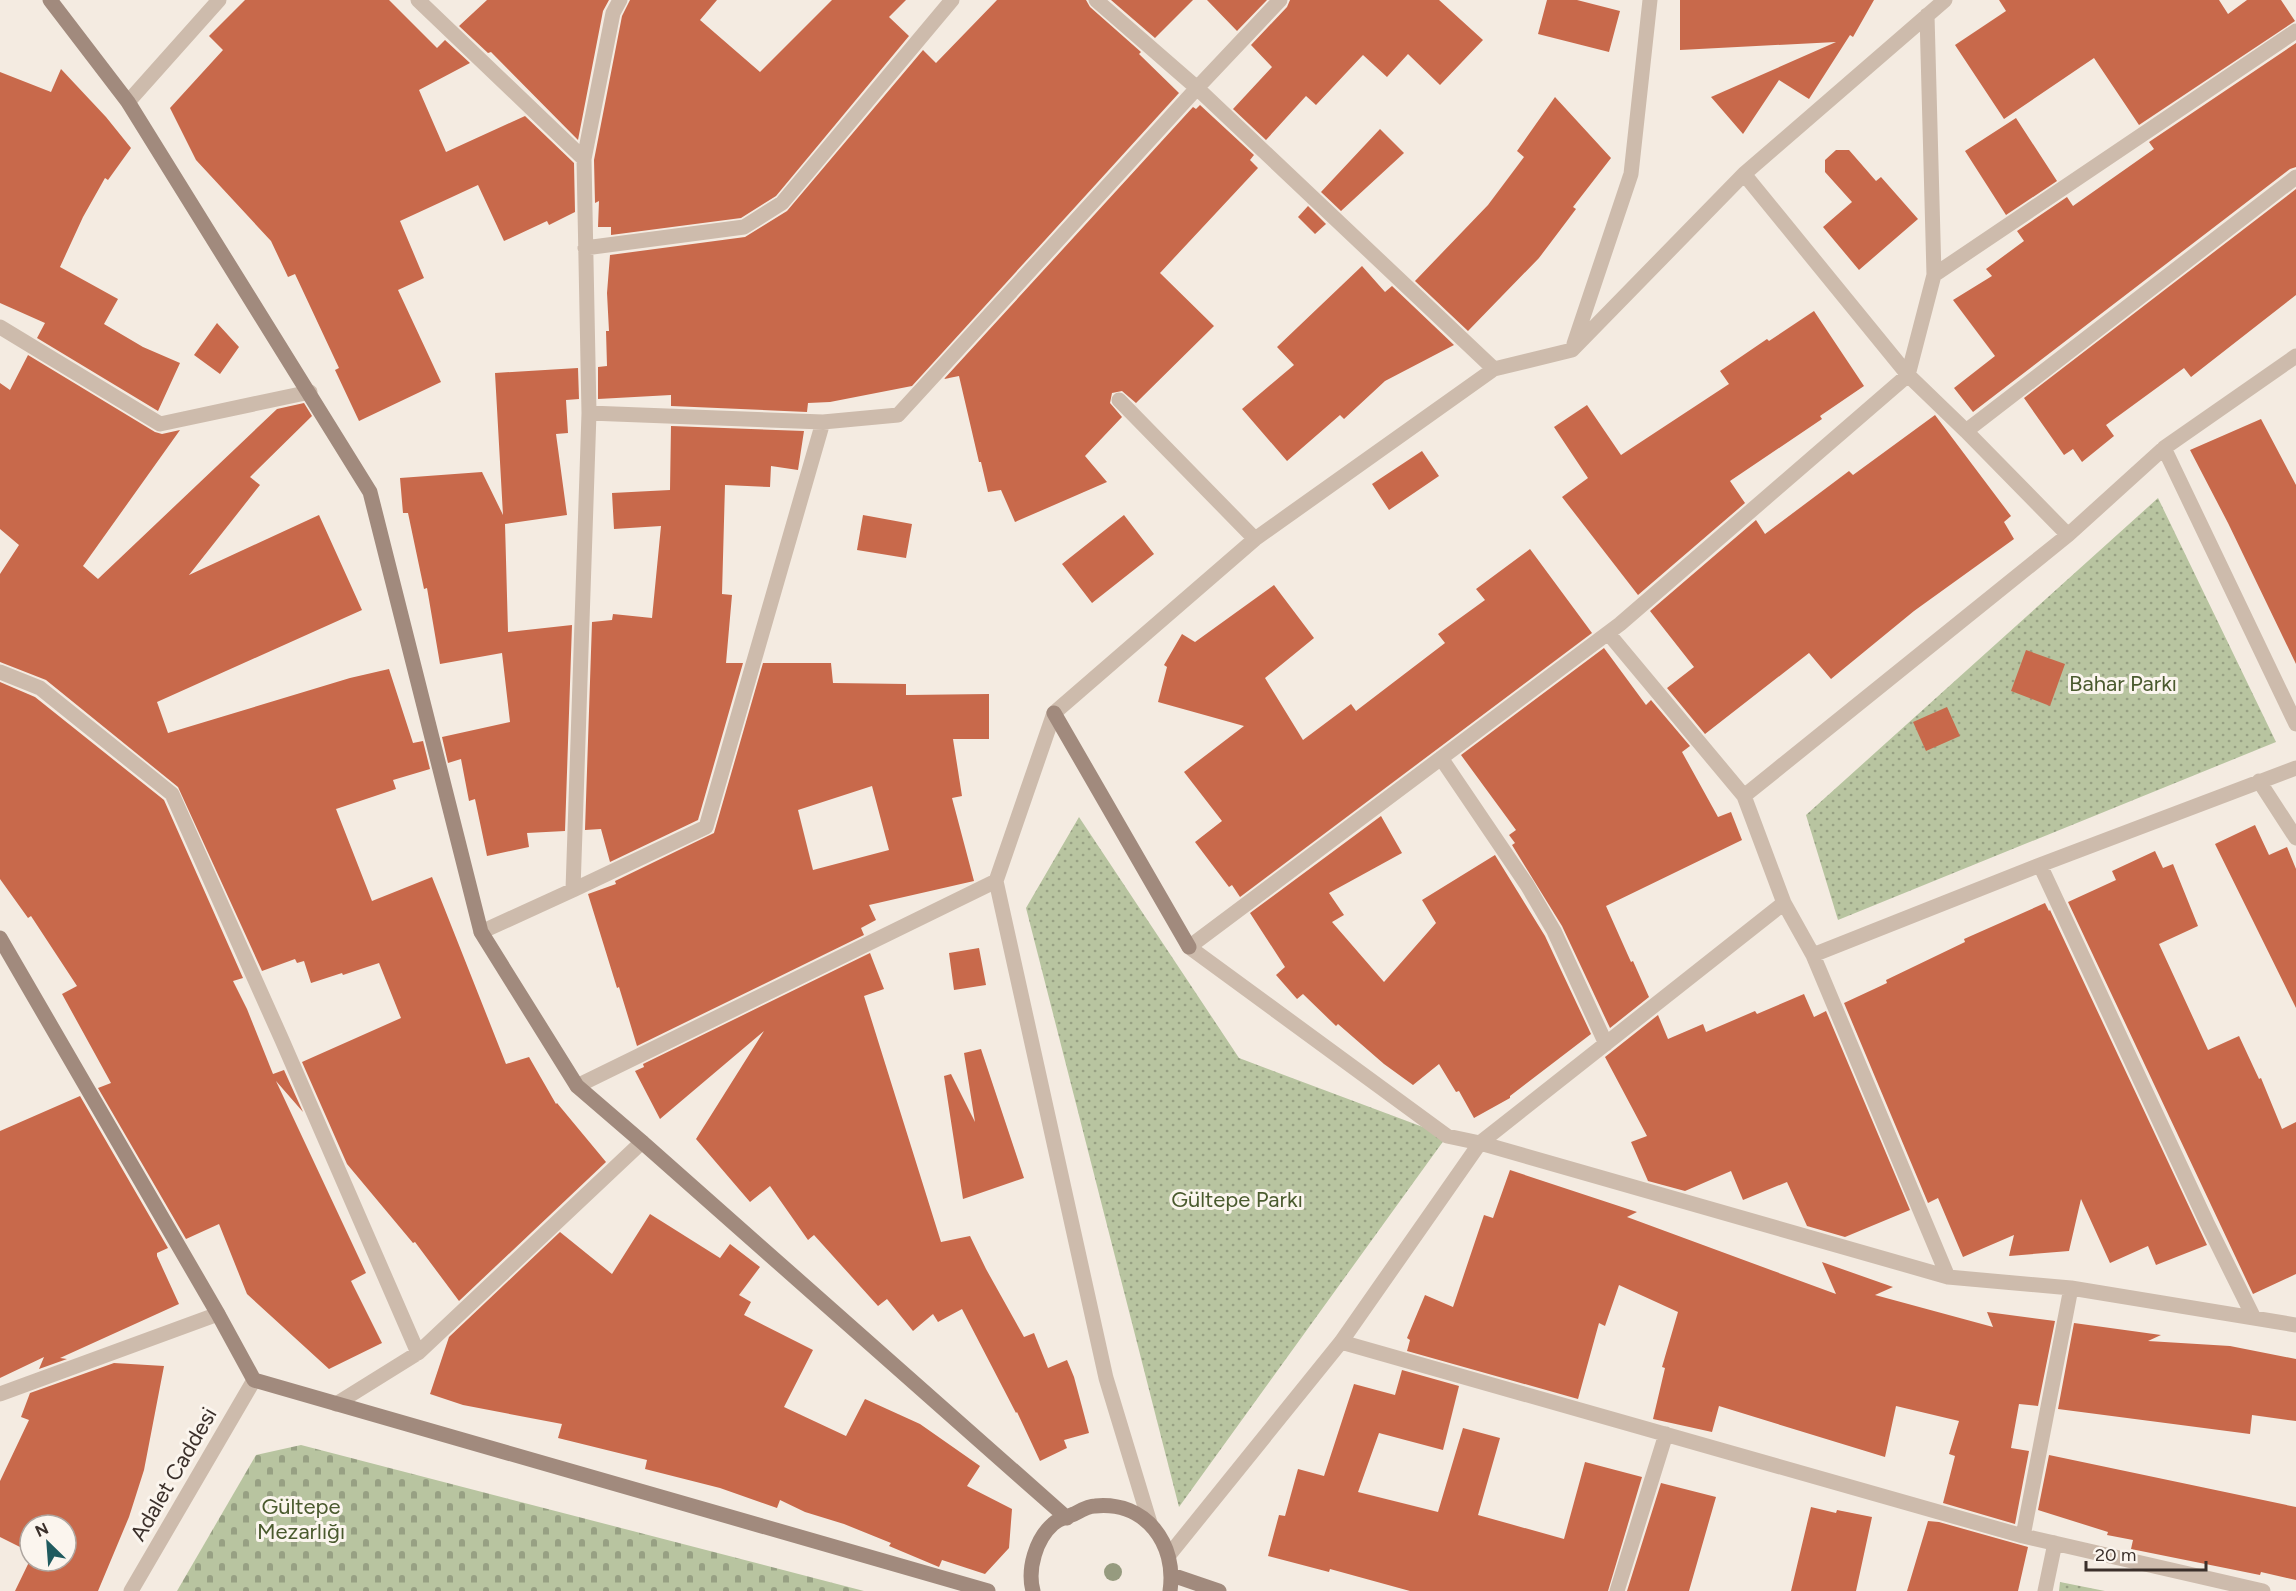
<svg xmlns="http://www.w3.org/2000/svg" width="2296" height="1591" font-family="Figtree,sans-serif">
<defs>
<pattern id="cemetery-stones" width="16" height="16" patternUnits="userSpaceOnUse" patternTransform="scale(1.5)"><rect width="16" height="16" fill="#b8c4a0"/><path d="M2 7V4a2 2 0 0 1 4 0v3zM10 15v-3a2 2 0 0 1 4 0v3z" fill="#97a083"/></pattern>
<pattern id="park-dots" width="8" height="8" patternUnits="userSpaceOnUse" patternTransform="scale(1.5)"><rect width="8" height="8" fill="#b8c4a0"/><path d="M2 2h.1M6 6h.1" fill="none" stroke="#97a083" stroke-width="1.8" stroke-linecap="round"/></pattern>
</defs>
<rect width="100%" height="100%" fill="#f4ebe1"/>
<!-- cemetery -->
<path fill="url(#cemetery-stones)" d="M 301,1445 L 864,1591 L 177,1591 L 256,1455 Z"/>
<!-- park -->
<path fill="url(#park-dots)" d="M 2158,498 L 2276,742 L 1838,920 L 1806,815 Z
M 1079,817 L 1239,1058 L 1447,1136 L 1179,1507 L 1026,908 Z
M 2060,1582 L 2105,1591 L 2059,1591 Z"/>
<!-- building -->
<path fill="#c8694b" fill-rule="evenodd" d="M 245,0 L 389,0 L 437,48 L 445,40 L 470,63 L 419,90 L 446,152 L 525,116 L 574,163 L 575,212 L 549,225 L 547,221 L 504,241 L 478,185 L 400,221 L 424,278 L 398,290 L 441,382 L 359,421 L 335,370 L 339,368 L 295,274 L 288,277 L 271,241 L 196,160 L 170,108 L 223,50 L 209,36 Z
M 487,0 L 609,0 L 603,11 L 578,140 L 491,52 L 488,53 L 459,26 Z
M 630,0 L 717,0 L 700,20 L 760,72 L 832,0 L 906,0 L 889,17 L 909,36 L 776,196 L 741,218 L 611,235 L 611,227 L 598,227 L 599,201 L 595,203 L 594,160 L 622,16 Z
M 997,0 L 1086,0 L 1090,7 L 1141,52 L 1139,54 L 1179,93 L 912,386 L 830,402 L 808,403 L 807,412 L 671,406 L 671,395 L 598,399 L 598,367 L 607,366 L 606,331 L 609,331 L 607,293 L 610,255 L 745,237 L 787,211 L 923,50 L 936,63 Z
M 1111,0 L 1193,0 L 1155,38 Z
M 1207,0 L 1267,0 L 1237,31 Z
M 1290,0 L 1439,0 L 1483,40 L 1440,85 L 1408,54 L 1387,77 L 1363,55 L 1316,105 L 1306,96 L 1266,140 L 1233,109 L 1272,67 L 1251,45 L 1287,7 Z
M 1547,0 L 1577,0 L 1620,11 L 1609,52 L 1538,34 Z
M 1680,0 L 1874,0 L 1853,37 L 1850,35 L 1809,99 L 1779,80 L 1743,134 L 1711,97 L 1836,42 L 1680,50 Z
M 1999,0 L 2219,0 L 2228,14 L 2247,0 L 2281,0 L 2295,21 L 2139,125 L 2094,58 L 2004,119 L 1955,45 L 2006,11 Z
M 2296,43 L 2296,167 L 2290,169 L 1973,412 L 1954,388 L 1995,356 L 1953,300 L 1992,276 L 1986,269 L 2024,241 L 2017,231 L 2067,197 L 2073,206 L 2154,149 L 2149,142 Z
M 61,69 L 106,117 L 131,148 L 108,180 L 105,178 L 83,217 L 60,267 L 118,299 L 104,324 L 143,347 L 180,363 L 158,411 L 37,338 L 45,323 L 0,303 L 0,72 L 51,92 Z
M 1555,97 L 1611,158 L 1573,207 L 1576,209 L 1539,258 L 1468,331 L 1415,281 L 1488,205 L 1524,157 L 1517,151 Z
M 1200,105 L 1254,155 L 1250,160 L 1258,168 L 1160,273 L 1214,326 L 1136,403 L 1122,391 L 1112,393 L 1110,403 L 1122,417 L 1085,456 L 1107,482 L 1015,522 L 1001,490 L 988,492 L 981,462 L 979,462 L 959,376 L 944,379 L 1193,107 L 1196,109 Z
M 2016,118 L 2057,181 L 2006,215 L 1965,151 Z
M 1380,129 L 1404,153 L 1341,211 L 1321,192 Z
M 1836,150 L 1849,150 L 1876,181 L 1881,177 L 1918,219 L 1859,270 L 1823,227 L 1852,202 L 1825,172 L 1825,160 Z
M 2296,189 L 2296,295 L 2191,377 L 2184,368 L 2106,425 L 2114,436 L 2082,462 L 2073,449 L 2064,455 L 2024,398 Z
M 1308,206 L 1326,224 L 1315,234 L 1298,217 Z
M 1362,266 L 1385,292 L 1392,286 L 1454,345 L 1385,381 L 1344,419 L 1340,415 L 1287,461 L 1242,409 L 1294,365 L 1277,347 Z
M 1814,311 L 1864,386 L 1820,416 L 1822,419 L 1730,481 L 1745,503 L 1638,595 L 1562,497 L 1588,478 L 1554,427 L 1587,405 L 1621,455 L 1729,384 L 1720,371 L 1767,339 L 1769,341 Z
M 217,323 L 239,347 L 220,374 L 194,355 Z
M 28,355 L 155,432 L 162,434 L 180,430 L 83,566 L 98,579 L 277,409 L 304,403 L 312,416 L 250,477 L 260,485 L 189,575 L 319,515 L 362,610 L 157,702 L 168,733 L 350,678 L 389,669 L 413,743 L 423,741 L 430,769 L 393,780 L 396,789 L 336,809 L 372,901 L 432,877 L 506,1064 L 529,1057 L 556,1104 L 557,1103 L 606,1162 L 459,1301 L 415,1242 L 413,1243 L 347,1164 L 302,1062 L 401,1018 L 379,963 L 343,975 L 342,973 L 311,983 L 304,961 L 297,963 L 295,959 L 262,971 L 178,787 L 46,680 L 0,662 L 0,574 L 19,545 L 0,529 L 0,383 L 10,390 Z
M 578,368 L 579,399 L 566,400 L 568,433 L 556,434 L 567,515 L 505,524 L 508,632 L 572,625 L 565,831 L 527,833 L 529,847 L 487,856 L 475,799 L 469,801 L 461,759 L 448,763 L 442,737 L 510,722 L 502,653 L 440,664 L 427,588 L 424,589 L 408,513 L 403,513 L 400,478 L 482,472 L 503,515 L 495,373 Z
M 1935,415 L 2011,516 L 2004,522 L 2014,539 L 1914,611 L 1831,679 L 1809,653 L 1705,734 L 1667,688 L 1694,667 L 1650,611 L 1756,520 L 1765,534 L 1849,471 L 1853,475 Z
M 2261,419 L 2296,485 L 2296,664 L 2228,523 L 2190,450 Z
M 671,426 L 804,431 L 798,470 L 771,466 L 770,487 L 725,485 L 722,594 L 732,595 L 726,663 L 743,663 L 698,820 L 610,862 L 601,829 L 585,830 L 592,622 L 612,620 L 613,614 L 652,618 L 661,526 L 614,529 L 612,493 L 670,490 Z
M 1422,451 L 1439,476 L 1389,510 L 1372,484 Z
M 863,515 L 912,524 L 906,558 L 857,550 Z
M 1124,515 L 1154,554 L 1092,603 L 1062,564 Z
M 1530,549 L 1592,633 L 1240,897 L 1232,885 L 1229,887 L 1195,842 L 1222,821 L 1184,772 L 1244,726 L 1158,702 L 1167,667 L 1164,665 L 1182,634 L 1195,642 L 1274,585 L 1314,638 L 1265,678 L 1303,740 L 1351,704 L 1356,711 L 1445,643 L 1438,634 L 1485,600 L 1476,589 Z
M 1604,648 L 1646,705 L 1651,700 L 1690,746 L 1682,752 L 1718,817 L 1731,812 L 1742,840 L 1606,906 L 1631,962 L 1633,961 L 1649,997 L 1610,1028 L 1562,926 L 1512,845 L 1515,843 L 1509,835 L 1516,830 L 1461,755 Z
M 2026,650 L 2065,664 L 2050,706 L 2011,691 Z
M 763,663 L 831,663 L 833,683 L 906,684 L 906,695 L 989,694 L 989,739 L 953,739 L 962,796 L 952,798 L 974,881 L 869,905 L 876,920 L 861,928 L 864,935 L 637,1046 L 619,987 L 617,988 L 588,894 L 616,884 L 615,881 L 714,833 ZM 872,786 L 889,850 L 813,870 L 798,810 Z
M 0,682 L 35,697 L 164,800 L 243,978 L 233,981 L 247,1009 L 273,1074 L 284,1070 L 303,1112 L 276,1081 L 366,1273 L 351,1281 L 382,1343 L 329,1369 L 247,1294 L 219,1224 L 186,1239 L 98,1088 L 111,1083 L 62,994 L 77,986 L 31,916 L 28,918 L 0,879 Z
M 1947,707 L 1960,736 L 1926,751 L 1913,722 Z
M 1381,816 L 1402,853 L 1329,893 L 1344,915 L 1332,922 L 1384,982 L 1436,923 L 1422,900 L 1495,855 L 1545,936 L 1591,1034 L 1510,1096 L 1510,1098 L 1474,1118 L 1459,1091 L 1456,1092 L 1439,1064 L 1413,1085 L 1384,1064 L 1338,1024 L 1336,1026 L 1303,994 L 1297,999 L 1276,975 L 1285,967 L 1250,913 Z
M 2255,825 L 2269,855 L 2287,847 L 2296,869 L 2296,1008 L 2215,844 Z
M 2155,851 L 2163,868 L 2173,864 L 2198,926 L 2159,944 L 2208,1050 L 2239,1036 L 2259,1079 L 2261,1078 L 2282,1129 L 2296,1122 L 2296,1274 L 2253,1294 L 2068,902 L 2116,880 L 2112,871 Z
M 2045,903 L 2049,911 L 2050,910 L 2207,1245 L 2156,1265 L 2148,1246 L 2110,1263 L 2081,1199 L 2069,1251 L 2009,1256 L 2014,1235 L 1963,1257 L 1938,1198 L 1928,1203 L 1844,1003 L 1887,983 L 1886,980 L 1965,942 L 1964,939 Z
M 979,948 L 986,985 L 954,990 L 949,953 Z
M 870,953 L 884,989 L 864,996 L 941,1242 L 970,1236 L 986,1269 L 1024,1337 L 1034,1333 L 1048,1368 L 1067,1360 L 1074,1377 L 1089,1433 L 1064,1440 L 1067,1448 L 1040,1461 L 1017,1412 L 1016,1413 L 962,1309 L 938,1322 L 933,1314 L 913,1331 L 887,1299 L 878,1306 L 814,1235 L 808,1240 L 770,1186 L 750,1202 L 696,1139 L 764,1031 L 660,1119 L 635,1071 L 644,1067 L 643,1064 Z
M 1804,994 L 1814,1017 L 1826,1011 L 1910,1210 L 1845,1237 L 1807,1226 L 1787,1182 L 1743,1200 L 1731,1171 L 1685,1191 L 1648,1181 L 1631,1142 L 1647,1136 L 1605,1057 L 1658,1015 L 1668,1039 L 1703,1024 L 1706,1032 L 1755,1011 L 1757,1014 Z
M 981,1049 L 1024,1178 L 963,1199 L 944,1076 L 951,1074 L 975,1122 L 964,1053 Z
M 80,1096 L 168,1248 L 157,1253 L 157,1256 L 179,1304 L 60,1358 L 67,1359 L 39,1369 L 44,1357 L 0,1378 L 0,1131 Z
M 1510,1170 L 1637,1212 L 1627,1217 L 1836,1294 L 1822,1262 L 1893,1287 L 1875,1295 L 1993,1327 L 1987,1312 L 2055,1321 L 2038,1406 L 2019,1404 L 2011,1448 L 2029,1451 L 2015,1524 L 1943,1503 L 1955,1456 L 1949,1454 L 1959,1421 L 1896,1406 L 1885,1457 L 1719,1406 L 1712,1432 L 1653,1419 L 1665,1368 L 1662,1367 L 1678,1312 L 1619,1285 L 1605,1326 L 1599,1323 L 1578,1399 L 1407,1351 L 1410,1340 L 1407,1338 L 1425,1295 L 1453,1307 L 1484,1215 L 1493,1218 Z
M 650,1214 L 720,1258 L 730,1244 L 760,1267 L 739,1295 L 751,1302 L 744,1315 L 813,1350 L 784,1407 L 846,1436 L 865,1399 L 920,1424 L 980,1466 L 967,1486 L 1012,1509 L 1009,1548 L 985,1574 L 942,1560 L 939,1567 L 889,1546 L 891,1543 L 844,1524 L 805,1512 L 780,1500 L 777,1508 L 720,1488 L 645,1469 L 647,1460 L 558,1438 L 562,1424 L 463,1405 L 430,1394 L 449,1337 L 560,1232 L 612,1274 Z
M 2074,1323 L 2161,1335 L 2148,1341 L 2230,1346 L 2296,1359 L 2296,1421 L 2252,1415 L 2250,1434 L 2058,1409 Z
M 114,1363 L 164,1366 L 144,1470 L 129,1517 L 98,1591 L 15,1591 L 30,1560 L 66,1561 L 66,1525 L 30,1525 L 30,1552 L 0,1537 L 0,1481 L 29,1420 L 21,1417 L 30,1393 Z
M 1402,1370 L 1459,1386 L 1443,1450 L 1379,1433 L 1358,1492 L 1438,1512 L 1463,1428 L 1500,1438 L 1478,1515 L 1564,1539 L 1585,1462 L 1642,1477 L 1608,1591 L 1410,1591 L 1330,1569 L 1329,1572 L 1268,1556 L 1279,1515 L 1285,1516 L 1298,1469 L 1324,1476 L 1354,1384 L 1395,1395 Z
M 2049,1455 L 2296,1507 L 2296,1580 L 2261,1572 L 2260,1575 L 2131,1549 L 2133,1540 L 2107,1535 L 2108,1532 L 2038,1510 Z
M 1661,1483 L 1716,1497 L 1689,1591 L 1627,1591 Z
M 1811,1507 L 1836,1513 L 1837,1510 L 1872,1517 L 1856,1591 L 1791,1591 Z
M 1928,1521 L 1939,1522 L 2028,1547 L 2018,1591 L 1907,1591 Z"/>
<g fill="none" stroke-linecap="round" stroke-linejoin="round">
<!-- street -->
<path stroke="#cdbbac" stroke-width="15" d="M 418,0 L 584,159
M 1096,0 L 1197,88 L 1494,369
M 1927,15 L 1934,275 L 1908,375 L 1620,624 L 1189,947 L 1447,1136 L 1480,1143 L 1948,1277 L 2071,1288 L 2296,1325
M 128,102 L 219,0
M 1744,174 L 1908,375 L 1966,431 L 2068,535
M 585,248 L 744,227 L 782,203 L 952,0
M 1934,275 L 2296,31
M 0,327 L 160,424 L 310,392
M 1574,344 L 1631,174 L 1650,0
M 1119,400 L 1255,539
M 589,413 L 823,422 L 898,415 L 1197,88 L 1280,0
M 1966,431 L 2296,177
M 2164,448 L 2296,724
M 0,672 L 40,688 L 172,794 L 282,1040 L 418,1353 L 336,1404
M 1441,758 L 1527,885 L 1554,931 L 1606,1044
M 2259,781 L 2296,838
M 1744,796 L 2068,535 L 2164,448 L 2296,356
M 2040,865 L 2207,1223 L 2254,1318
M 573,890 L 706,827 L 823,422
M 1784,903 L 1813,955 L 2040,865 L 2296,768
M 481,932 L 573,890 L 589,413 L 584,159 L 613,13 L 620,0
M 1813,955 L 1948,1277
M 577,1086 L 996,881
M 1341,1342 L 2023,1536 L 2263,1591
M 418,1353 L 642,1142
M 0,1394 L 218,1314
M 1150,1523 L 1106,1378 L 996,881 L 1054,713 L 1255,539 L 1494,369 L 1572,350 L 1744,174 L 1945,0
M 2023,1536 L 2071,1288
M 1169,1555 L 1341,1342 L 1480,1143 L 1784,903 L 1744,796 L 1608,633
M 131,1591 L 254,1380
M 1617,1591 L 1666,1434
M 2045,1591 L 2055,1543"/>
<!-- secondary -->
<path stroke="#a18a7d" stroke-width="15" d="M 50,0 L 128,102 L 370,492 L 481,932 L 577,1086 L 642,1142 L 1067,1518
M 1054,713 L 1189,947
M 0,938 L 218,1314 L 254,1380 L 988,1591
M 1172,1575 L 1219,1591
M 1033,1591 C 1027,1569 1036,1539 1053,1524 C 1058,1519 1067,1517 1074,1514 C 1080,1511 1088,1506 1095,1506 C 1146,1501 1177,1544 1170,1591"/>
</g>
<!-- trees -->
<circle fill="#969b7f" cx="1113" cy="1572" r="9"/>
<g text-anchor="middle" stroke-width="6" stroke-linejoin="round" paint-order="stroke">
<!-- park labels -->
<g font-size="22" fill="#4a5a2e" stroke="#fbf5ee">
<text x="2123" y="691">Bahar Parkı</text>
<text x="1237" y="1207">Gültepe Parkı</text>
<text x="301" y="1514">Gültepe<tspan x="301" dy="25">Mezarlığı</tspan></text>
</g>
<!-- street labels -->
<g font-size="22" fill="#3b302b" stroke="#fbf5ee">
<text transform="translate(173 1474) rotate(-60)" y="8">Adalet Caddesi</text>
</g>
</g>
<!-- north arrow -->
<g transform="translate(48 1543) rotate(335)"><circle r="28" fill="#fbf5ee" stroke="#aea6a0" stroke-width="1.5"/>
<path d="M0-4.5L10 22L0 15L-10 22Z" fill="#1f5a5e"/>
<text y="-9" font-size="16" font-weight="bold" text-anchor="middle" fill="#3b302b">N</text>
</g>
<!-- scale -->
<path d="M2086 1561v9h120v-9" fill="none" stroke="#3b302b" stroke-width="3"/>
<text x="2095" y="1561" font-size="18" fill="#3b302b" stroke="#fbf5ee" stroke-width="4.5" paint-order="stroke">20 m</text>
</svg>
